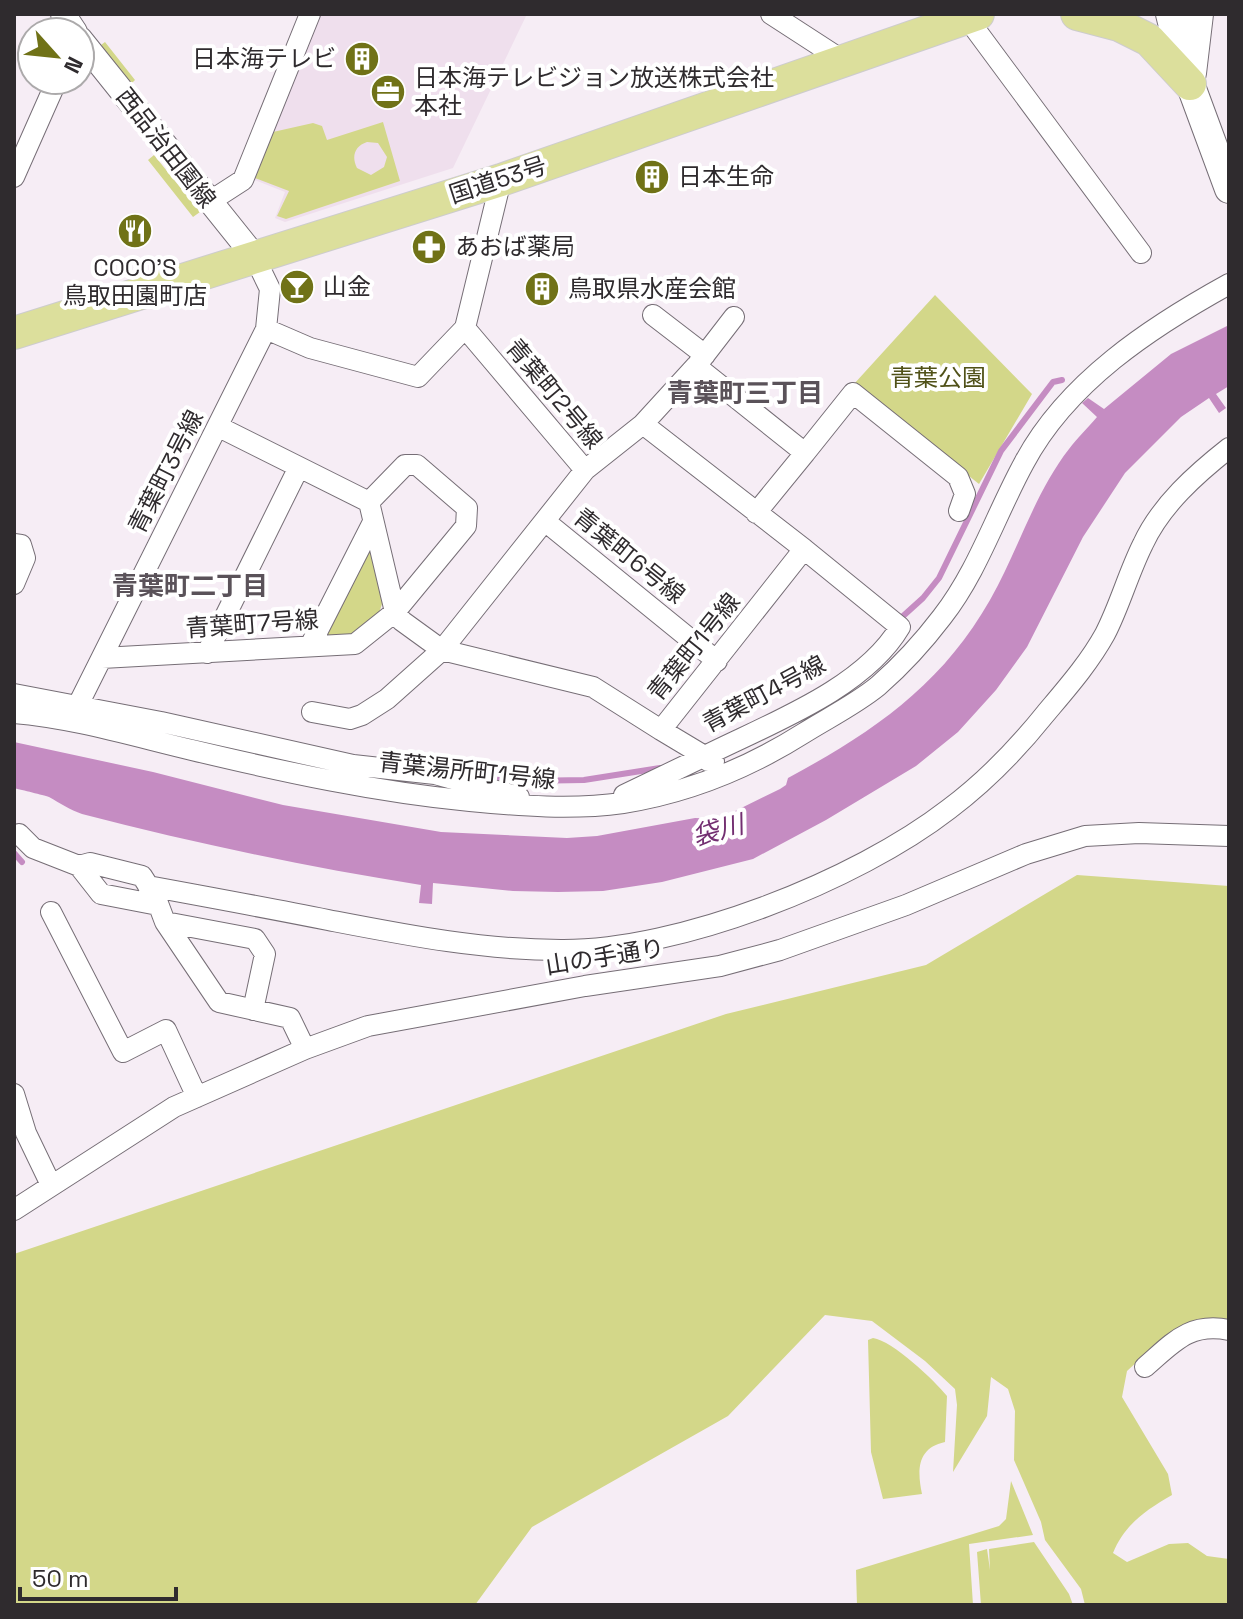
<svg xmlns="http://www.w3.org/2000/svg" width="1243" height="1619" font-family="'Space Grotesk','Noto Sans JP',sans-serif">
<rect width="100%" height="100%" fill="#f6edf5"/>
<!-- built -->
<path fill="#efdfed" d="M 318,14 L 527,14 L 453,168 L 285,222 L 275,218 L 285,192 L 252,179 Z"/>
<!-- green -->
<path fill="#d3d789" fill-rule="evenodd" d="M 105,42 L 135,80 L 131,84 L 101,45 Z
M 383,122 L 400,181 L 286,219 L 277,216 L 289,191 L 255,178 L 273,132 L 313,123 L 322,126 L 327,140 ZM 367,142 L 378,143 L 387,157 L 384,167 L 371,175 L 357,168 C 351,156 355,146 367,142 Z
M 154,155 L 200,212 L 193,217 L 148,160 Z
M 935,295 L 1032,394 L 979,484 L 854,384 Z
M 370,547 L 383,601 L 379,613 L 351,636 L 326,637 L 323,632 Z
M 1077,875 L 1229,886 L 1229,1321 L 1153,1347 L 1127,1371 L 1122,1397 L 1168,1474 L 1172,1495 C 1146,1510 1125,1524 1113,1553 L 1127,1562 L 1169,1544 L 1188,1543 L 1207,1556 L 1229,1559 L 1229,1605 L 1085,1605 L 1081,1589 L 1045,1540 L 1041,1522 L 1014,1460 L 1015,1411 L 1008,1389 L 991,1377 L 987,1416 L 953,1472 L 957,1405 L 955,1389 L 925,1361 L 872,1321 L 825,1315 L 728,1416 L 532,1527 L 475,1605 L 14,1605 L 14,1254 L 726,1014 L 926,965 Z
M 873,1338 C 893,1341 934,1380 947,1396 L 945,1442 C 917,1448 917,1470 922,1494 L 883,1499 L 871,1452 L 868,1340 Z
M 1011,1481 L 1033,1535 L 969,1544 L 973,1605 L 857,1605 L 856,1570 L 999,1526 L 1006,1519 Z
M 1034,1542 L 1069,1594 L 1073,1605 L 981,1605 L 977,1552 L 987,1549 L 990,1570 L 989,1549 Z"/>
<!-- water -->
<path fill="#c58cc2" d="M 1229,325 L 1229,386 L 1216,394 L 1226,408 L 1219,413 L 1209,398 L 1181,417 L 1125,473 L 1083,537 L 1027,647 L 996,690 L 958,732 L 916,766 L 826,820 L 753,859 L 662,882 L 603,891 L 558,892 L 513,891 L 433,883 L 432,904 L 419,903 L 421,885 C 307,867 194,843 82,814 C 70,810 60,803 49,797 C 43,795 22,790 14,788 L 14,742 L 153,772 L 283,805 L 441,832 L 567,838 L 597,836 L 695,818 L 719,819 L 780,789 L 786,785 L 788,778 C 873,732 941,686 990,600 C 1018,551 1034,494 1069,449 C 1077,438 1088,428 1097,417 L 1082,403 L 1088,398 L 1104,409 L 1171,354 Z"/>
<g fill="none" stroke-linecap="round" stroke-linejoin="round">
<!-- stream -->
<path stroke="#c58cc2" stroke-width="6" d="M 902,617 L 923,598 L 939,578 L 1001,451 L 1053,382 L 1062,380
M 449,769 L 524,781 L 584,780 L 660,768
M 14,853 L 22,862"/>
<!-- minor casing -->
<g stroke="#766e76" stroke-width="22">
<path id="minor" d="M 771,14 L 845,62
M 967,18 L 1141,253
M 14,177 L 57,80
M 209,202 L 243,180 L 310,14
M 653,315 L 705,355
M 266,329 L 310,348 L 418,377 L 465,328
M 697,365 L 734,317
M 643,424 L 696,366 L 805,453 L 756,513
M 219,427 L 369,502 L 395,612 L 402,621 L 442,650 L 593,687 L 661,730 L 804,549 L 643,424 L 585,470
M 805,453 L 853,393 L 958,477 L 965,494 L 959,511
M 546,522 L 717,661
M 14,544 L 21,545 L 25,558 L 14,584
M 310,646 L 373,522
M 207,653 L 299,467
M 102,658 L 355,644 L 395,612 L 466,526 L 467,508 L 417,465 L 405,465 L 369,502
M 14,694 L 161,722 L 353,765 L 435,774 L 519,797
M 77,707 L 266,329 L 270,289 L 254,256
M 312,712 L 350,719 L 362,715 L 387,699 L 442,650 L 585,470 L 465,328 L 501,180
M 14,713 C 74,718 133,736 192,750 C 284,772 376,792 470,801 C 521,806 572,810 623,803 C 687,793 750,767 804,733 C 828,718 856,704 878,686 C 902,665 923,642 942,617 C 978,571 996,514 1024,463 C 1067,382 1151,327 1229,284
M 661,730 L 701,754 L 703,757 C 766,725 863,690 900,627 L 804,549
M 624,795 L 703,757 L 708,761 L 714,761
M 19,834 L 33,848 L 79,866 L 90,863 L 142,876 L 156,898 L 165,922
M 79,866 L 101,894 L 158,905
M 148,886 C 208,897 268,908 328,920 C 406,935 481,950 561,950 C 679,951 856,881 949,809 C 985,782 1018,748 1046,713 C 1067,688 1089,663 1105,634 C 1120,605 1128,574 1143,544 C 1161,505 1196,474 1229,448
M 51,912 L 123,1052 L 166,1030 L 197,1097
M 253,1010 L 265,954 L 255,939 L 165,922 L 219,1002 L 290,1018 L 305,1049
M 14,1094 L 26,1133 L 51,1185
M 14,1210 L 174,1107 L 305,1049 L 368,1026 L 585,986 L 720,966 L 780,950 L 906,905 L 1026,854 L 1085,836 L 1139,833 L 1229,836
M 1145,1367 C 1173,1343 1189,1322 1229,1330"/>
</g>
<!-- tertiary casing -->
<g stroke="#766e76" stroke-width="26">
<path id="tertiary" d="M 63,14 L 75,32
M 80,39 L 254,256"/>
</g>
<!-- secondary casing -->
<g stroke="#766e76" stroke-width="30">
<path id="secondary" d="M 1170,14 L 1181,59 L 1229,189
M 1192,73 L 1199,14"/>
</g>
<!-- trunk casing -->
<g stroke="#cdcccd" stroke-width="34">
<path id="trunk" d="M 1077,14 L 1119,25 L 1149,40 L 1190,84
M 14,333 L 501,180 L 978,14"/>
</g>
<!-- minor -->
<use href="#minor" stroke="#fff" stroke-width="20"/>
<!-- tertiary -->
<use href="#tertiary" stroke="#fff" stroke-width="24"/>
<!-- secondary -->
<use href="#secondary" stroke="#fff" stroke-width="28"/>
<!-- trunk -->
<use href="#trunk" stroke="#dcdf9c" stroke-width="32"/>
</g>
<!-- icons -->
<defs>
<g id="building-disc" transform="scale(1.8)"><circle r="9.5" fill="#707217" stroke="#fff"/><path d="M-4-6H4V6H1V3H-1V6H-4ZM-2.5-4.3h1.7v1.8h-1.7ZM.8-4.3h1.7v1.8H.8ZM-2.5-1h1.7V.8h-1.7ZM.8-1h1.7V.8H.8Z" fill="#fff"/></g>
<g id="office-disc" transform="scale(1.8)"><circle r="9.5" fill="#707217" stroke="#fff"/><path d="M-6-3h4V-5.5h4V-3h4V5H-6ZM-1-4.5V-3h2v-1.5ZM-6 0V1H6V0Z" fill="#fff"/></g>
<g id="restaurant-disc" transform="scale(1.8)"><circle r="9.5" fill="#707217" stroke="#fff"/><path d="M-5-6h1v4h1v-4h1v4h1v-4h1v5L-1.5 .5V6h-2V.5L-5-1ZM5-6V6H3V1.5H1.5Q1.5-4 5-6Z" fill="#fff"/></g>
<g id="pharmacy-disc" transform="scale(1.8)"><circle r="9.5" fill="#707217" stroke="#fff"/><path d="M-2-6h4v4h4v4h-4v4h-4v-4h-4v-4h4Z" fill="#fff"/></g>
<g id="bar-disc" transform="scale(1.8)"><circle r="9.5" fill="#707217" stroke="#fff"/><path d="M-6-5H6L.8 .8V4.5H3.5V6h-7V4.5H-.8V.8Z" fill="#fff"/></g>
</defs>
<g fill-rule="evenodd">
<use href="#building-disc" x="362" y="59"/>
<use href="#office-disc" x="388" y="92"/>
<use href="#building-disc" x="652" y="177"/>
<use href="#restaurant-disc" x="135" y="231"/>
<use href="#pharmacy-disc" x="429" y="247"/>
<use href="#bar-disc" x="297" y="287"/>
<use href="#building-disc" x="542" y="289"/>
</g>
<g text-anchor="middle" stroke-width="8" stroke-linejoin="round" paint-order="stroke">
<!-- poi labels -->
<g font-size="24" fill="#2f2b2e" stroke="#fff" text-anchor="start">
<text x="336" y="67" text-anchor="end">日本海テレビ</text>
<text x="414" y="86">日本海テレビジョン放送株式会社<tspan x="414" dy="28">本社</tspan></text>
<text x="678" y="185">日本生命</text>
<text x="455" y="255">あおば薬局</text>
<text x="135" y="276" text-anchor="middle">COCO'S<tspan x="135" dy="28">鳥取田園町店</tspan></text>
<text x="323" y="295">山金</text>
<text x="568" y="297">鳥取県水産会館</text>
</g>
<!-- street labels -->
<g font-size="24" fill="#2f2b2e" stroke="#fff">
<text transform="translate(166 148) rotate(52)" y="8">西品治田園線</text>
<text transform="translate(498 180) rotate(-18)" y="8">国道53号</text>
<text transform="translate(554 394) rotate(50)" y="8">青葉町2号線</text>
<text transform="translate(166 472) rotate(-63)" y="8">青葉町3号線</text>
<text transform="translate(629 556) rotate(39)" y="8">青葉町6号線</text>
<text transform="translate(252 624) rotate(-4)" y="8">青葉町7号線</text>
<text transform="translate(694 647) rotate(-51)" y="8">青葉町1号線</text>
<text transform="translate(764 694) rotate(-28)" y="8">青葉町4号線</text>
<text transform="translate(467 771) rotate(6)" y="8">青葉湯所町1号線</text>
<text transform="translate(605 957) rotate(-9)" y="8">山の手通り</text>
</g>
<!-- park labels -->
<g font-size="24" fill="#505118" stroke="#fff">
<text x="938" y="386">青葉公園</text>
</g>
<!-- neighbourhood labels -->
<g font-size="26" font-weight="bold" fill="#5a5259" stroke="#fff">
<text x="745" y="402">青葉町三丁目</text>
<text x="190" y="595">青葉町二丁目</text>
</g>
<!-- water labels -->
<g font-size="26" font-style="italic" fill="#732f71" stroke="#fff">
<text transform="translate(718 830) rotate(-15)" y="9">袋川</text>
</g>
</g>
<!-- border -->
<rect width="1243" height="1619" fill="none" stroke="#2f2b2e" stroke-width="32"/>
<!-- north arrow -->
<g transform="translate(56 56) rotate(117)"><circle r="38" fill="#ffffff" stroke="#acaaab" stroke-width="2"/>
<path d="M0-6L14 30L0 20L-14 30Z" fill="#707217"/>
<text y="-12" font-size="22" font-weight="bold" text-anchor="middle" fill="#2f2b2e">N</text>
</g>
<!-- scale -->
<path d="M20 1587v12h156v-12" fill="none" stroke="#2f2b2e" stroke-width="4"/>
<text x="32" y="1587" font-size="24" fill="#2f2b2e" stroke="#ffffff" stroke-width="6" paint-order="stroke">50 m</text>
</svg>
